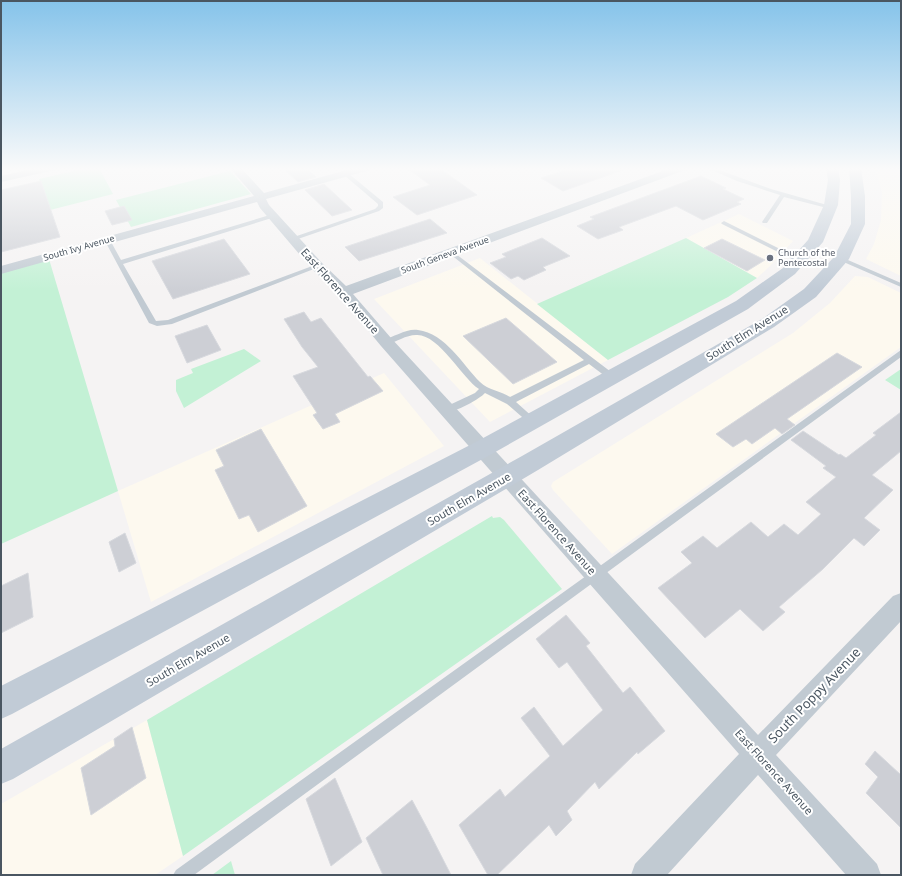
<svg xmlns="http://www.w3.org/2000/svg" width="902" height="876" font-family="'Noto Sans',sans-serif">
<rect width="100%" height="100%" fill="#f5f3f3"/>
<!-- commercial -->
<path fill="#fdf9ef" d="M 876,168 L 901,168 L 901,276 L 866,259 L 874,244 L 881,220 L 882,193 Z
M 739,214 L 793,241 L 770,266 L 757,278 L 686,238 Z
M 480,258 L 608,360 L 490,422 L 374,299 Z
M 855,276 L 868,277 L 901,293 L 901,347 L 612,554 L 553,490 L 551,486 L 553,482 L 793,333 L 830,303 Z
M 384,373 L 444,446 L 151,602 L 118,491 Z
M 147,720 L 183,856 L 155,875 L 1,875 L 1,804 Z"/>
<!-- green -->
<path fill="#c3f1d5" d="M 87,168 L 99,168 L 113,194 L 50,210 L 39,179 Z
M 230,171 L 251,194 L 131,227 L 116,200 Z
M 686,238 L 757,278 L 728,297 L 608,360 L 537,304 Z
M 49,259 L 118,491 L 1,544 L 1,273 Z
M 244,349 L 261,361 L 184,408 L 176,391 L 176,380 L 193,373 L 191,369 Z
M 901,369 L 901,390 L 885,380 Z
M 492,516 L 493,518 L 500,517 L 504,520 L 562,589 L 183,856 L 147,720 Z
M 231,861 L 235,875 L 212,875 Z"/>
<!-- building -->
<path fill="#cdcfd5" stroke="#d7d9de" d="M 283,168 L 306,168 L 316,177 L 298,182 Z
M 407,168 L 439,168 L 477,195 L 417,215 L 393,197 L 430,185 Z
M 572,168 L 620,168 L 620,171 L 563,191 L 541,178 Z
M 701,176 L 726,188 L 723,189 L 744,199 L 737,202 L 741,204 L 703,220 L 676,206 L 619,227 L 623,230 L 598,239 L 577,226 L 594,219 L 590,217 Z
M 41,181 L 60,237 L 1,252 L 1,190 Z
M 324,184 L 352,210 L 332,216 L 305,190 Z
M 124,206 L 132,220 L 112,225 L 105,211 Z
M 430,219 L 447,233 L 359,261 L 345,247 Z
M 542,238 L 570,256 L 543,267 L 546,270 L 524,280 L 518,276 L 511,279 L 490,263 L 506,257 L 502,254 Z
M 224,239 L 250,274 L 173,299 L 152,261 Z
M 722,239 L 765,260 L 747,271 L 704,248 Z
M 304,312 L 311,322 L 321,318 L 368,377 L 370,376 L 383,391 L 335,414 L 340,422 L 323,429 L 313,415 L 317,413 L 293,376 L 318,367 L 302,347 L 284,319 Z
M 506,318 L 557,362 L 513,384 L 463,336 Z
M 207,325 L 221,350 L 187,363 L 175,336 Z
M 837,353 L 862,367 L 787,419 L 795,425 L 782,434 L 775,428 L 752,444 L 746,439 L 733,447 L 716,434 Z
M 901,412 L 901,451 L 872,475 L 893,490 L 864,518 L 880,530 L 864,546 L 854,538 L 823,569 L 779,607 L 785,612 L 763,631 L 740,609 L 705,638 L 658,588 L 692,563 L 681,552 L 703,536 L 717,548 L 751,522 L 768,537 L 784,524 L 798,535 L 821,514 L 806,502 L 836,477 L 823,468 L 826,466 L 791,440 L 803,431 L 839,455 L 840,454 L 846,458 L 876,435 L 873,433 Z
M 261,429 L 307,506 L 258,532 L 249,515 L 239,519 L 215,470 L 224,466 L 216,450 Z
M 125,533 L 136,563 L 119,572 L 109,542 Z
M 28,573 L 33,617 L 1,633 L 1,586 Z
M 566,615 L 590,643 L 586,646 L 623,693 L 630,687 L 665,731 L 638,754 L 637,752 L 599,789 L 595,782 L 567,811 L 572,820 L 556,836 L 549,825 L 497,875 L 488,875 L 459,825 L 500,789 L 505,797 L 550,756 L 521,718 L 534,707 L 563,746 L 603,710 L 567,662 L 559,668 L 536,639 Z
M 132,727 L 146,778 L 91,815 L 81,768 L 115,746 L 114,739 Z
M 875,751 L 901,775 L 901,828 L 866,793 L 878,777 L 865,764 Z
M 335,778 L 362,842 L 331,866 L 306,799 Z
M 412,800 L 427,828 L 451,875 L 383,875 L 366,838 Z"/>
<g fill="none" stroke-linecap="round" stroke-linejoin="round">
<!-- lane -->
<path fill="#c1cad2" fill-rule="evenodd" d="M 707,168 L 714,168 L 771,189 L 834,207 L 831,209 L 784,197 L 767,223 L 763,223 L 762,222 L 780,195 L 737,181 Z
M 344,173 L 348,173 L 383,202 L 383,208 L 379,211 L 295,240 L 291,240 L 291,238 L 375,209 L 378,206 L 378,204 L 344,175 Z
M 273,214 L 276,216 L 275,217 L 123,264 L 156,321 L 168,320 L 315,265 L 319,265 L 319,267 L 172,324 L 157,326 L 149,323 L 105,241 L 110,240 L 121,260 Z
M 724,221 L 800,259 L 801,260 L 796,261 L 722,224 L 721,223 Z
M 452,251 L 615,375 L 616,377 L 615,379 L 609,379 L 589,364 L 516,402 L 535,419 L 536,421 L 535,423 L 529,423 L 507,404 L 485,393 C 480,399 451,415 443,412 L 442,410 L 443,408 L 475,393 L 479,389 C 462,378 438,333 416,335 C 406,335 396,342 386,345 L 383,344 L 383,340 C 394,337 407,328 418,330 C 445,333 463,365 480,382 C 488,390 501,391 510,397 L 584,360 L 450,254 L 449,253 Z
M 841,257 L 901,283 L 901,287 L 839,260 L 839,258 Z
M 901,350 L 901,357 L 194,875 L 173,875 L 176,870 Z"/>
<!-- street -->
<path fill="#c1cad2" fill-rule="evenodd" d="M 36,168 L 56,168 L 55,170 L 1,182 L 1,176 Z
M 230,168 L 241,168 L 264,193 L 354,168 L 371,168 L 370,170 L 266,199 L 269,205 L 322,263 L 346,286 L 671,168 L 686,168 L 685,170 L 353,294 L 391,338 L 758,735 L 893,596 L 901,593 L 901,621 L 776,755 L 877,864 L 881,875 L 846,875 L 758,775 L 667,875 L 631,875 L 635,864 L 739,754 L 381,346 L 339,295 L 312,269 L 260,208 L 257,202 L 1,274 L 1,266 L 254,196 Z"/>
<!-- secondary -->
<path fill="#c1cbd6" fill-rule="evenodd" d="M 826,168 L 838,168 L 840,180 L 838,205 L 823,242 L 795,274 L 748,309 L 490,455 L 12,714 L 1,719 L 1,686 L 474,443 L 736,301 L 783,268 L 808,240 L 824,205 L 828,180 Z
M 849,168 L 861,168 L 865,196 L 865,224 L 849,259 L 816,297 L 774,327 L 538,470 L 13,779 L 1,784 L 1,749 L 522,456 L 762,319 L 804,289 L 834,257 L 851,224 L 851,196 Z"/>
</g>
<!-- sky -->
<linearGradient id="sky" x2="0" y2="1"><stop stop-color="#85c3ea"/><stop offset="0.58" stop-color="#fafafa"/><stop offset="1" stop-color="#fafafa" stop-opacity="0"/></linearGradient>
<rect width="902" height="291" fill="url(#sky)"/>
<!-- markers -->
<circle fill="#6b7280" stroke="#fff" stroke-width="1.5" cx="770" cy="258" r="4"/>
<g text-anchor="middle" stroke-width="4" stroke-linejoin="round" paint-order="stroke">
<!-- far-street labels -->
<g font-size="9" fill="#4a5661" stroke="#fff">
<text transform="translate(79 248) rotate(-16)" y="3">South Ivy Avenue</text>
<text transform="translate(445 255) rotate(-20)" y="3">South Geneva Avenue</text>
</g>
<!-- far-worship labels -->
<g font-size="9" fill="#5b616d" stroke="#fff" text-anchor="start">
<text x="778" y="256">Church of the<tspan x="778" dy="10">Pentecostal</tspan></text>
</g>
<!-- street labels -->
<g font-size="11" fill="#4a5661" stroke="#fff">
<text transform="translate(340 291) rotate(48)" y="4">East Florence Avenue</text>
<text transform="translate(747 333) rotate(-32)" y="4">South Elm Avenue</text>
<text transform="translate(469 499) rotate(-30)" y="4">South Elm Avenue</text>
<text transform="translate(557 532) rotate(48)" y="4">East Florence Avenue</text>
<text transform="translate(188 660) rotate(-30)" y="4">South Elm Avenue</text>
<text transform="translate(774 772) rotate(48)" y="4">East Florence Avenue</text>
</g>
<!-- near-street labels -->
<g font-size="13" fill="#4a5661" stroke="#fff">
<text transform="translate(814 695) rotate(-46)" y="5">South Poppy Avenue</text>
</g>
</g>
<!-- border -->
<rect width="902" height="876" fill="none" stroke="#4a5661" stroke-width="4"/>
</svg>
